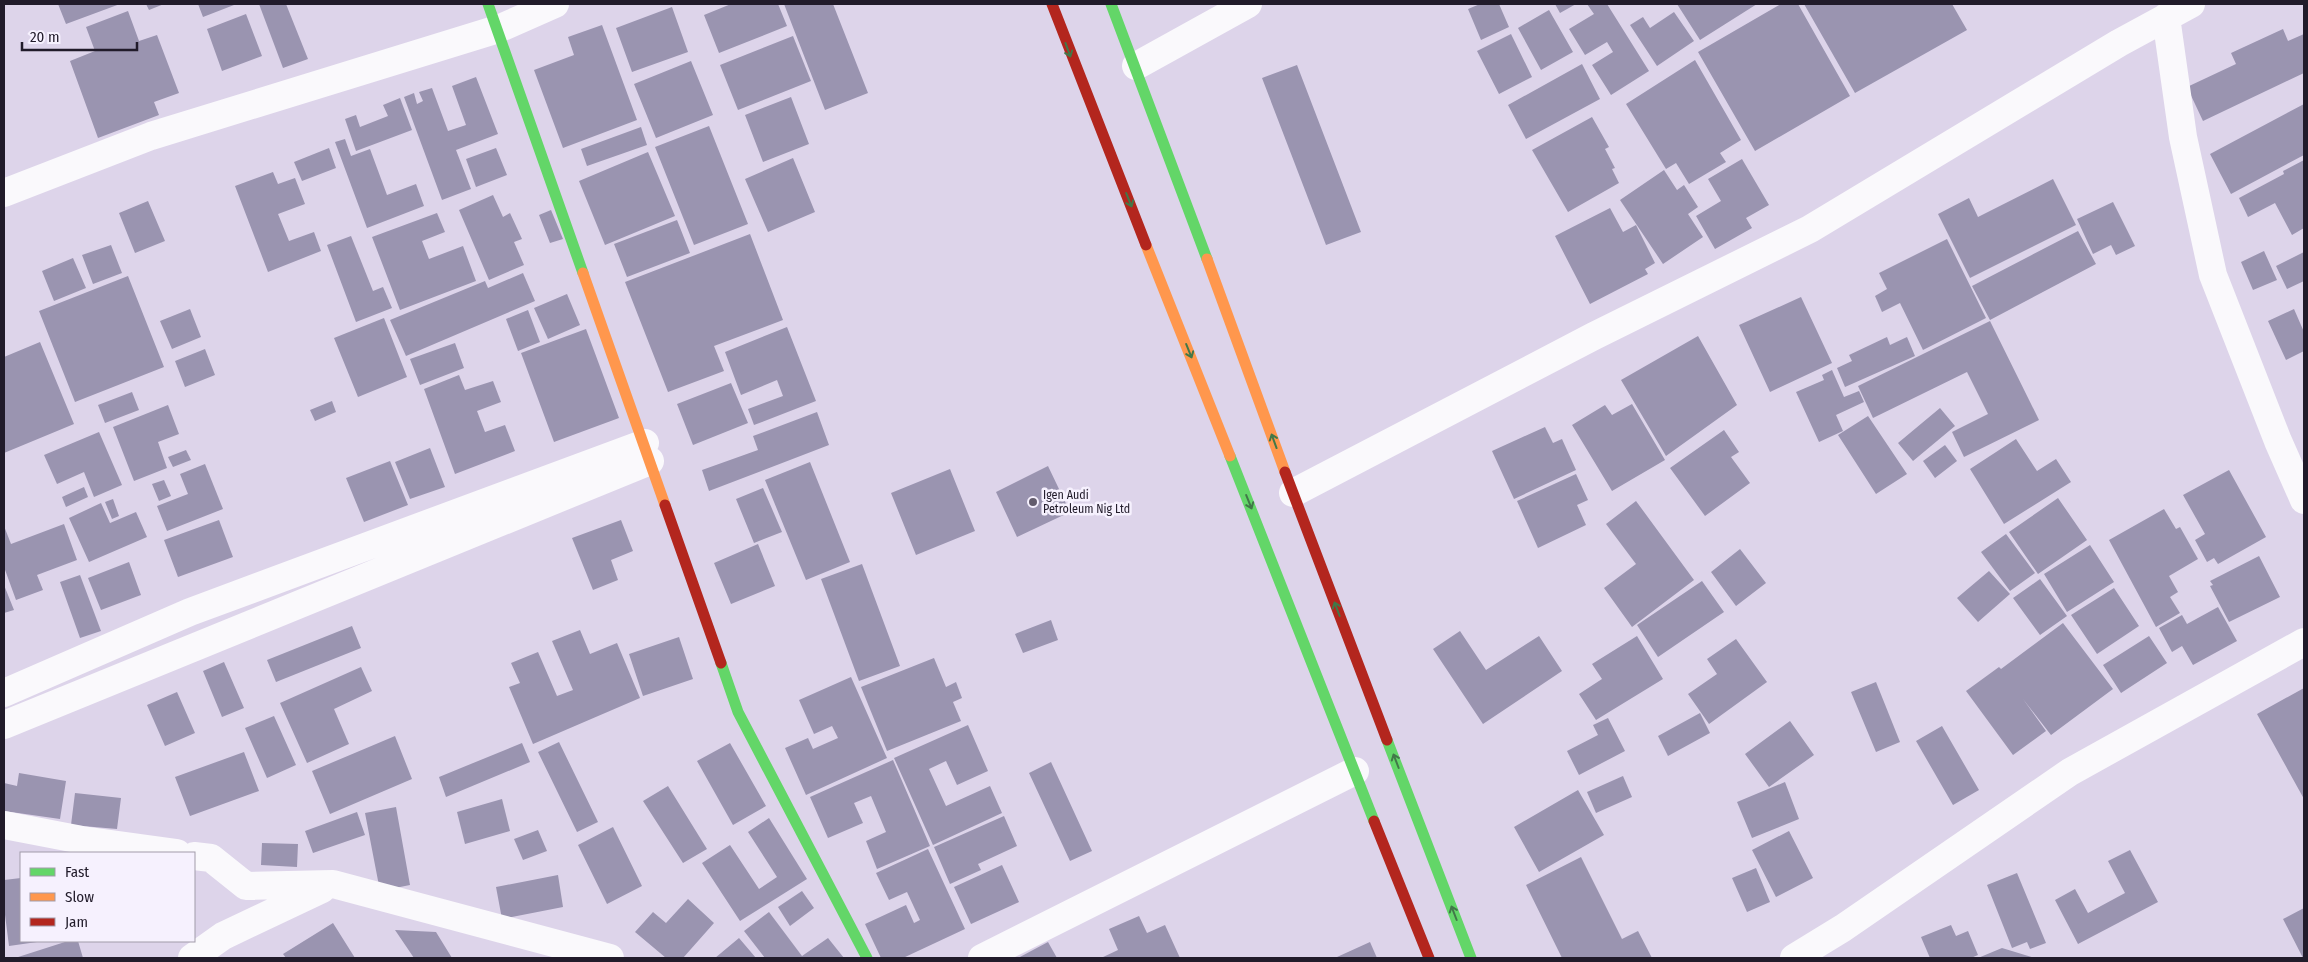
<svg xmlns="http://www.w3.org/2000/svg" width="2308" height="962" font-family="'Fira Sans Condensed',sans-serif">
<rect width="100%" height="100%" fill="#ddd4ea"/>
<!-- building -->
<path fill="#9a94b0" d="M 58,4 L 120,4 L 66,24 Z
M 146,4 L 164,4 L 149,10 Z
M 198,4 L 234,4 L 234,5 L 203,17 Z
M 259,4 L 286,4 L 308,59 L 283,68 Z
M 731,4 L 778,4 L 787,26 L 719,53 L 704,15 Z
M 784,4 L 833,4 L 868,93 L 825,110 Z
M 1480,4 L 1499,4 L 1509,27 L 1481,40 L 1468,9 Z
M 1555,4 L 1576,4 L 1560,13 Z
M 1587,4 L 1607,4 L 1649,71 L 1611,95 L 1592,65 L 1613,52 L 1607,42 L 1585,55 L 1569,29 L 1594,14 Z
M 1677,4 L 1757,4 L 1700,40 Z
M 1781,4 L 1798,4 L 1850,96 L 1755,151 L 1698,52 Z
M 1804,4 L 1952,4 L 1967,30 L 1855,93 Z
M 672,7 L 688,52 L 632,72 L 616,28 Z
M 1549,10 L 1573,52 L 1541,70 L 1518,28 Z
M 128,11 L 139,41 L 157,35 L 179,93 L 154,102 L 159,115 L 98,138 L 70,61 L 95,51 L 86,27 Z
M 1674,12 L 1694,41 L 1657,66 L 1630,25 L 1643,17 L 1650,28 Z
M 246,14 L 262,56 L 222,71 L 207,29 Z
M 602,25 L 637,120 L 563,148 L 534,70 L 574,55 L 568,37 Z
M 2283,29 L 2288,41 L 2304,34 L 2304,73 L 2203,121 L 2187,87 L 2236,64 L 2231,53 Z
M 1511,34 L 1532,77 L 1499,94 L 1477,51 Z
M 793,36 L 811,81 L 738,110 L 720,65 Z
M 1695,60 L 1741,140 L 1720,153 L 1726,162 L 1689,184 L 1676,163 L 1666,169 L 1626,104 Z
M 691,61 L 713,115 L 656,138 L 634,84 Z
M 1582,64 L 1600,99 L 1526,139 L 1508,105 Z
M 1297,65 L 1361,232 L 1326,245 L 1262,78 Z
M 476,77 L 498,134 L 456,150 L 471,189 L 442,200 L 404,97 L 414,93 L 417,104 L 423,101 L 419,92 L 432,88 L 448,131 L 466,125 L 452,86 Z
M 791,97 L 809,144 L 763,162 L 745,115 Z
M 400,98 L 412,130 L 356,151 L 345,119 L 356,115 L 360,127 L 388,116 L 383,105 Z
M 2304,104 L 2304,155 L 2231,194 L 2210,154 Z
M 1592,117 L 1609,147 L 1605,149 L 1615,168 L 1612,169 L 1619,183 L 1568,212 L 1532,150 Z
M 709,126 L 748,224 L 694,245 L 655,147 Z
M 641,127 L 647,145 L 587,166 L 581,149 Z
M 345,139 L 351,156 L 370,149 L 387,195 L 416,184 L 424,206 L 367,228 L 335,142 Z
M 329,148 L 336,168 L 302,181 L 294,162 Z
M 496,148 L 507,175 L 476,187 L 466,159 Z
M 648,152 L 675,216 L 605,245 L 579,181 Z
M 793,158 L 815,212 L 768,232 L 745,179 Z
M 1742,159 L 1769,205 L 1746,218 L 1752,228 L 1715,249 L 1696,216 L 1721,201 L 1708,179 Z
M 2304,160 L 2304,228 L 2292,235 L 2275,203 L 2248,217 L 2239,198 L 2284,174 L 2283,171 Z
M 1664,170 L 1677,190 L 1684,185 L 1698,207 L 1688,214 L 1703,237 L 1663,264 L 1620,200 Z
M 273,172 L 278,184 L 295,178 L 305,204 L 278,214 L 289,241 L 314,232 L 321,251 L 268,272 L 235,186 Z
M 2053,179 L 2076,225 L 1970,278 L 1938,214 L 1969,198 L 1978,217 Z
M 493,195 L 503,217 L 510,213 L 522,239 L 514,242 L 524,265 L 489,280 L 459,210 Z
M 148,201 L 165,241 L 135,253 L 119,213 Z
M 2113,202 L 2135,246 L 2116,255 L 2111,245 L 2093,254 L 2077,219 Z
M 1610,208 L 1623,232 L 1636,225 L 1655,263 L 1645,269 L 1648,274 L 1590,304 L 1555,236 Z
M 551,210 L 563,239 L 550,243 L 539,215 Z
M 437,213 L 445,232 L 422,241 L 429,259 L 463,246 L 476,281 L 400,310 L 372,237 Z
M 677,220 L 690,253 L 627,277 L 614,244 Z
M 2078,231 L 2096,264 L 1990,320 L 1972,286 Z
M 750,234 L 783,320 L 714,346 L 724,371 L 668,392 L 625,282 Z
M 351,236 L 373,291 L 383,287 L 392,308 L 356,322 L 327,245 Z
M 1947,239 L 1986,318 L 1923,350 L 1900,303 L 1882,312 L 1875,296 L 1887,289 L 1879,273 Z
M 111,245 L 122,273 L 93,284 L 82,255 Z
M 2264,251 L 2277,280 L 2253,290 L 2241,262 Z
M 2304,252 L 2304,281 L 2287,289 L 2276,266 Z
M 73,258 L 86,288 L 54,301 L 42,271 Z
M 523,273 L 535,301 L 406,356 L 390,320 L 485,281 L 488,288 Z
M 128,276 L 164,367 L 75,402 L 39,311 Z
M 567,294 L 580,325 L 548,339 L 534,308 Z
M 1801,297 L 1832,363 L 1770,392 L 1739,325 Z
M 190,309 L 201,337 L 172,349 L 160,321 Z
M 2294,309 L 2304,332 L 2304,351 L 2286,360 L 2268,321 Z
M 528,310 L 540,342 L 518,351 L 506,319 Z
M 384,318 L 407,377 L 358,397 L 334,338 Z
M 1990,321 L 2039,420 L 1964,457 L 1952,432 L 1988,414 L 1967,372 L 1873,418 L 1858,386 Z
M 787,327 L 816,401 L 754,425 L 748,409 L 783,396 L 777,380 L 741,395 L 725,352 Z
M 586,329 L 619,418 L 554,442 L 521,353 Z
M 1698,336 L 1737,405 L 1666,456 L 1621,380 Z
M 1887,337 L 1890,345 L 1907,337 L 1915,356 L 1845,387 L 1837,368 L 1852,361 L 1849,355 Z
M 40,342 L 74,424 L 4,453 L 4,357 Z
M 455,343 L 464,368 L 420,385 L 410,359 Z
M 205,349 L 215,375 L 185,387 L 175,361 Z
M 1832,370 L 1844,397 L 1859,391 L 1864,402 L 1836,415 L 1843,431 L 1819,442 L 1796,392 L 1824,380 L 1822,375 Z
M 459,375 L 465,390 L 493,381 L 501,402 L 477,411 L 485,432 L 505,425 L 515,451 L 455,474 L 424,389 Z
M 731,383 L 748,423 L 693,445 L 677,404 Z
M 132,392 L 139,410 L 105,423 L 98,405 Z
M 332,401 L 336,412 L 315,421 L 310,410 Z
M 1632,404 L 1665,460 L 1612,491 L 1572,425 L 1605,405 L 1612,415 Z
M 168,405 L 179,434 L 158,442 L 167,468 L 134,481 L 113,427 Z
M 1940,408 L 1955,426 L 1913,461 L 1898,443 Z
M 817,412 L 829,445 L 709,491 L 702,470 L 758,450 L 753,436 Z
M 1868,416 L 1907,474 L 1876,494 L 1838,435 Z
M 1545,427 L 1553,443 L 1562,439 L 1576,470 L 1514,499 L 1492,451 Z
M 1724,430 L 1739,452 L 1731,457 L 1750,483 L 1705,516 L 1670,468 Z
M 99,432 L 122,485 L 94,497 L 84,472 L 57,484 L 44,455 Z
M 2016,439 L 2037,471 L 2056,459 L 2071,482 L 2004,524 L 1970,469 Z
M 1945,445 L 1957,461 L 1935,478 L 1923,461 Z
M 430,448 L 445,487 L 410,499 L 395,462 Z
M 186,450 L 191,460 L 173,467 L 168,457 Z
M 390,461 L 408,505 L 364,522 L 346,478 Z
M 810,462 L 850,562 L 806,580 L 765,480 Z
M 205,464 L 223,509 L 167,531 L 157,506 L 188,494 L 180,474 Z
M 1048,466 L 1070,512 L 1017,537 L 996,492 Z
M 950,469 L 975,531 L 916,555 L 891,493 Z
M 2229,470 L 2266,537 L 2218,564 L 2214,558 L 2207,562 L 2195,540 L 2205,534 L 2183,495 Z
M 1576,474 L 1588,500 L 1577,505 L 1586,525 L 1538,548 L 1517,501 Z
M 164,480 L 171,496 L 159,501 L 152,484 Z
M 84,487 L 88,497 L 66,507 L 62,497 Z
M 763,488 L 782,532 L 754,543 L 736,499 Z
M 2058,498 L 2087,540 L 2038,574 L 2009,532 Z
M 113,499 L 119,516 L 112,519 L 105,502 Z
M 1636,501 L 1694,580 L 1632,627 L 1604,588 L 1636,564 L 1606,524 Z
M 101,503 L 110,523 L 136,512 L 147,537 L 89,562 L 69,518 Z
M 2164,509 L 2176,529 L 2180,527 L 2198,559 L 2169,576 L 2178,592 L 2170,597 L 2180,613 L 2156,627 L 2109,540 Z
M 219,520 L 233,557 L 178,577 L 164,540 Z
M 621,520 L 633,551 L 611,560 L 618,580 L 593,590 L 572,538 Z
M 64,524 L 77,560 L 37,575 L 43,590 L 16,600 L 4,567 L 4,526 L 11,544 Z
M 2006,534 L 2035,573 L 2010,591 L 1981,552 Z
M 758,544 L 775,586 L 731,604 L 714,563 Z
M 2090,545 L 2114,582 L 2067,612 L 2044,574 Z
M 1740,549 L 1766,583 L 1736,606 L 1711,572 Z
M 2259,556 L 2280,597 L 2229,622 L 2210,586 L 2213,585 L 2210,581 Z
M 129,562 L 141,595 L 101,610 L 88,578 Z
M 862,564 L 900,666 L 859,681 L 821,579 Z
M 1989,571 L 2010,594 L 1978,622 L 1957,598 Z
M 80,575 L 101,631 L 80,638 L 60,582 Z
M 2040,579 L 2067,616 L 2040,635 L 2013,598 Z
M 1702,581 L 1724,612 L 1658,657 L 1637,625 Z
M 4,585 L 14,610 L 4,613 Z
M 2114,588 L 2139,626 L 2097,654 L 2071,615 Z
M 2218,607 L 2237,641 L 2193,665 L 2182,646 L 2172,652 L 2159,628 L 2182,615 L 2187,624 Z
M 1051,620 L 1058,640 L 1023,653 L 1015,634 Z
M 2063,623 L 2113,689 L 2051,735 L 2023,699 L 2046,731 L 2013,755 L 1966,691 L 1999,667 L 2001,669 Z
M 352,626 L 361,648 L 276,682 L 267,660 Z
M 580,630 L 590,654 L 617,643 L 640,698 L 533,744 L 509,687 L 520,683 L 511,663 L 538,652 L 557,696 L 573,690 L 552,641 Z
M 1460,631 L 1486,670 L 1539,636 L 1562,671 L 1483,724 L 1433,649 Z
M 1637,636 L 1663,679 L 1596,720 L 1579,694 L 1602,679 L 1592,664 Z
M 2149,636 L 2167,663 L 2121,693 L 2103,665 Z
M 679,637 L 693,679 L 643,696 L 629,654 Z
M 1736,639 L 1767,682 L 1709,724 L 1688,694 L 1717,674 L 1707,659 Z
M 934,658 L 946,687 L 956,682 L 962,698 L 953,702 L 961,721 L 887,751 L 861,687 Z
M 224,662 L 244,708 L 222,717 L 203,671 Z
M 361,667 L 372,691 L 334,709 L 349,744 L 307,763 L 280,703 Z
M 851,677 L 887,758 L 806,795 L 785,748 L 808,738 L 813,749 L 838,738 L 832,726 L 814,734 L 799,700 Z
M 1876,682 L 1900,742 L 1876,752 L 1851,692 Z
M 2304,688 L 2304,799 L 2257,714 Z
M 177,692 L 195,733 L 165,746 L 147,705 Z
M 1700,713 L 1710,733 L 1668,756 L 1658,736 Z
M 274,716 L 296,765 L 267,778 L 245,728 Z
M 1608,718 L 1625,751 L 1579,775 L 1567,751 L 1598,735 L 1593,725 Z
M 1790,721 L 1814,755 L 1769,787 L 1745,754 Z
M 968,725 L 988,771 L 957,785 L 946,761 L 929,769 L 946,806 L 990,786 L 1002,813 L 933,845 L 894,758 Z
M 1942,726 L 1979,790 L 1953,805 L 1916,741 Z
M 395,736 L 412,779 L 330,814 L 312,771 Z
M 559,742 L 598,822 L 577,832 L 538,752 Z
M 522,743 L 530,762 L 446,797 L 439,777 Z
M 730,743 L 766,806 L 733,825 L 697,761 Z
M 244,752 L 259,791 L 190,816 L 175,777 Z
M 893,760 L 930,846 L 877,869 L 866,841 L 886,832 L 871,796 L 854,803 L 863,823 L 828,838 L 810,797 Z
M 1051,762 L 1092,851 L 1070,861 L 1029,773 Z
M 19,773 L 66,781 L 60,819 L 4,811 L 4,783 L 17,786 Z
M 1623,776 L 1632,797 L 1596,813 L 1587,792 Z
M 1785,782 L 1799,819 L 1752,838 L 1737,802 Z
M 668,786 L 707,849 L 683,863 L 643,801 Z
M 1578,790 L 1604,835 L 1539,872 L 1514,827 Z
M 75,793 L 121,798 L 117,829 L 71,825 Z
M 502,799 L 510,831 L 465,844 L 457,812 Z
M 396,807 L 410,885 L 380,891 L 365,813 Z
M 357,812 L 365,835 L 313,853 L 305,831 Z
M 1004,816 L 1017,846 L 978,864 L 981,870 L 950,884 L 934,847 Z
M 769,818 L 807,879 L 740,921 L 702,863 L 730,845 L 759,889 L 777,877 L 748,832 Z
M 613,827 L 642,886 L 607,904 L 578,845 Z
M 538,830 L 547,851 L 523,860 L 514,839 Z
M 1789,831 L 1813,878 L 1776,897 L 1752,850 Z
M 262,843 L 298,844 L 297,867 L 261,865 Z
M 928,849 L 965,929 L 903,958 L 881,958 L 865,924 L 906,905 L 914,923 L 920,920 L 907,892 L 889,900 L 876,873 Z
M 2130,850 L 2158,902 L 2078,944 L 2055,900 L 2075,889 L 2088,913 L 2125,893 L 2108,861 Z
M 1581,857 L 1622,939 L 1638,931 L 1652,958 L 1562,958 L 1526,885 Z
M 1002,865 L 1019,902 L 971,924 L 954,887 Z
M 1756,868 L 1770,902 L 1747,912 L 1732,878 Z
M 2017,873 L 2046,943 L 2030,949 L 2027,942 L 2012,948 L 1987,885 Z
M 558,875 L 563,907 L 502,919 L 496,887 Z
M 21,878 L 21,941 L 37,942 L 9,946 L 4,907 L 4,880 Z
M 802,891 L 814,908 L 790,926 L 778,907 Z
M 688,899 L 714,923 L 683,958 L 666,958 L 635,932 L 653,912 L 666,923 Z
M 2304,908 L 2304,958 L 2303,958 L 2283,919 Z
M 769,912 L 802,956 L 828,938 L 844,958 L 765,958 L 744,931 Z
M 1139,916 L 1147,933 L 1165,925 L 1180,958 L 1101,958 L 1118,950 L 1109,929 Z
M 333,923 L 355,958 L 286,958 L 283,954 Z
M 1951,925 L 1956,936 L 1968,931 L 1978,955 L 1971,958 L 1930,958 L 1921,937 Z
M 395,930 L 436,932 L 452,958 L 414,958 Z
M 739,938 L 756,958 L 715,958 Z
M 68,941 L 78,941 L 83,958 L 15,958 Z
M 1048,942 L 1057,958 L 1018,958 Z
M 1370,942 L 1377,958 L 1338,958 L 1337,957 Z
M 2002,948 L 2035,958 L 1978,958 Z"/>
<g fill="none" stroke-linecap="round" stroke-linejoin="round">
<!-- street -->
<path stroke="#faf9fc" stroke-width="28" d="M 2166,17 L 2183,137 L 2213,275 L 2278,441 L 2304,500
M 1136,66 L 1248,4
M 4,193 L 151,136 L 498,29 L 555,4
M 1293,493 L 1594,336 L 1810,229 L 2119,43 L 2191,4
M 4,693 L 190,612 L 645,443
M 4,725 L 650,461
M 4,825 L 82,840 L 177,853
M 194,856 L 211,858 L 246,886 L 333,884 L 610,958
M 192,958 L 223,936 L 322,889
M 982,958 L 1355,771
M 1794,958 L 1843,928 L 2070,772 L 2304,642"/>
<!-- fast -->
<path stroke="#63d668" stroke-width="11" d="M 488,4 L 583,273
M 1111,4 L 1207,259
M 1230,456 L 1374,821
M 721,663 L 738,712 L 867,958
M 1387,740 L 1471,958"/>
<!-- slow -->
<path stroke="#ff974d" stroke-width="11" d="M 1146,245 L 1230,456
M 1207,259 L 1285,472
M 583,273 L 665,505"/>
<!-- jam -->
<path stroke="#b3261e" stroke-width="11" d="M 1052,4 L 1146,245
M 1285,472 L 1387,740
M 665,505 L 721,663
M 1374,821 L 1429,958"/>
</g>
<!-- one-way arrows -->
<defs><path id="oneway-shaft" d="M-6 0H5M1.5-3L5.5 0L1.5 3" fill="none" stroke-width="1.6" stroke-linecap="round" stroke-linejoin="round" transform="scale(1.25)"/></defs>
<g stroke="#427849">
<use href="#oneway-shaft" transform="translate(1068 50) rotate(70)"/>
<use href="#oneway-shaft" transform="translate(1129 200) rotate(68)"/>
<use href="#oneway-shaft" transform="translate(1189 351) rotate(68)"/>
<use href="#oneway-shaft" transform="translate(1274 441) rotate(-110)"/>
<use href="#oneway-shaft" transform="translate(1249 502) rotate(68)"/>
<use href="#oneway-shaft" transform="translate(1337 609) rotate(-111)"/>
<use href="#oneway-shaft" transform="translate(1396 761) rotate(-111)"/>
<use href="#oneway-shaft" transform="translate(1454 913) rotate(-111)"/>
</g>
<!-- markers -->
<circle fill="#635c6d" stroke="#f6f1fe" stroke-width="2" cx="1033" cy="502" r="5"/>
<g text-anchor="middle" stroke-width="5" stroke-linejoin="round" paint-order="stroke">
<!-- poi labels -->
<g font-size="12" fill="#211b2a" stroke="#f6f1fe" text-anchor="start">
<text x="1043" y="499">Igen Audi<tspan x="1043" dy="14">Petroleum Nig Ltd</tspan></text>
</g>
</g>
<!-- border -->
<rect width="2308" height="962" fill="none" stroke="#211b2a" stroke-width="10"/>
<!-- legend -->
<rect x="20" y="852" width="175" height="90" fill="#f6f1fe" stroke="#a19ba9"/>
<rect x="30" y="868" width="25" height="8" fill="#63d668" stroke="#a19ba9"/>
<text x="65" y="877" font-size="15" fill="#211b2a">Fast</text>
<rect x="30" y="893" width="25" height="8" fill="#ff974d" stroke="#a19ba9"/>
<text x="65" y="902" font-size="15" fill="#211b2a">Slow</text>
<rect x="30" y="918" width="25" height="8" fill="#b3261e" stroke="#a19ba9"/>
<text x="65" y="927" font-size="15" fill="#211b2a">Jam</text>
<!-- scale -->
<path d="M22 42v8h115v-8" fill="none" stroke="#211b2a" stroke-width="2.5"/>
<text x="30" y="42" font-size="15" fill="#211b2a" stroke="#f6f1fe" stroke-width="4" paint-order="stroke">20 m</text>
</svg>
